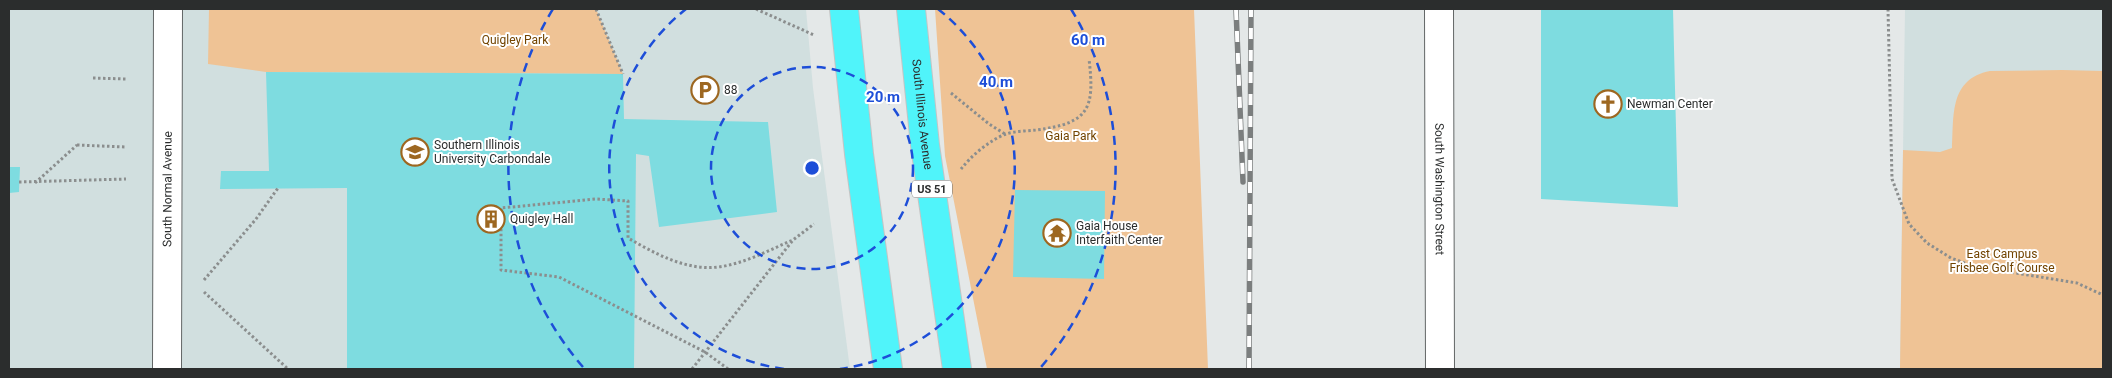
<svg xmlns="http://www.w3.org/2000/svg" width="2112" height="378" font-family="Roboto,sans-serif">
<rect width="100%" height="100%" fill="#e4e8e8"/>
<!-- built -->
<path fill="#d1dfdf" d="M 9,9 L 806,9 L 813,88 L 850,369 L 9,369 Z
M 1905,9 L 2103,9 L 2103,369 L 1900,369 Z"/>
<!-- green -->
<path fill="#efc395" d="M 209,9 L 596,9 L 623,74 L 266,72 L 208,64 Z
M 935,9 L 1194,9 L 1208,369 L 987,369 L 945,156 Z
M 2062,70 L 2103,71 L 2103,369 L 1900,369 L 1903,150 L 1940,152 L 1952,148 C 1954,116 1949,79 1990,71 Z"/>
<!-- building -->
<path fill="#7edce0" d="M 1541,9 L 1673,9 L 1678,207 L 1541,199 Z
M 266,72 L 623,74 L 624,119 L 768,122 L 777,212 L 659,227 L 649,156 L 636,154 L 634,369 L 347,369 L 347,188 L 220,189 L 221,171 L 269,171 Z
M 9,167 L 20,167 L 19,192 L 9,193 Z
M 1015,190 L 1105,191 L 1104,279 L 1013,277 Z"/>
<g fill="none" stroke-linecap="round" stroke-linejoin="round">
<!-- minor casing -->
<g stroke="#626666" stroke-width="30">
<g id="minor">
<path id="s1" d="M 167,369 L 168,9"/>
</g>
</g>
<!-- tertiary casing -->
<g stroke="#626666" stroke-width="30">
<g id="tertiary">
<path id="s2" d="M 1439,9 L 1440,369"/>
</g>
</g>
<!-- trunk casing -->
<g stroke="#c4c4c4" stroke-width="30">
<g id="trunk">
<path d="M 844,9 L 859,154 L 888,369"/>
<path id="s3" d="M 911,9 L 925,145 L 957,369"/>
</g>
</g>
<!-- path -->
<path stroke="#8b8e8e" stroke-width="3" stroke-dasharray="2.5 2.5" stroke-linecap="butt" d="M 596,9 L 623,74
M 756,9 L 814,35
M 1888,9 L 1892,179 L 1909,224 L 1927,243 L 1951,258 L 1973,266 L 2077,283 L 2103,295
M 93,78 L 126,79
M 951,93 L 989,124 L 1005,134
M 77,145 L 125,147
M 961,169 C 972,155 990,140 1006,134 C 1015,131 1027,131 1037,130 C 1089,123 1095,109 1089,59
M 19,182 L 126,179
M 35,183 L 77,145 L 77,143
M 204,280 L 256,219 L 278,188
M 204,292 L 288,369
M 692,369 L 793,240 L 814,224
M 728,369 L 705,352 L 559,277 L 501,270 L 501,208 L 596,199 L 628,201 L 628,238 C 654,253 686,271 718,267 C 744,264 769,250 793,240"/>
<!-- minor -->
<use href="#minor" stroke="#fff" stroke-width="28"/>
<!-- tertiary -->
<use href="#tertiary" stroke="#fff" stroke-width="28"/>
<!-- trunk -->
<use href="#trunk" stroke="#50f4fa" stroke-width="28"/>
<!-- rail casing -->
<g stroke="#7b7e7e" stroke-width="5.5">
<path id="rail" d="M 1236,9 L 1243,182
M 1249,369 L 1251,9"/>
</g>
<!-- rail -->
<use href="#rail" stroke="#fff" stroke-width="4" stroke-dasharray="11" stroke-linecap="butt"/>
</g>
<!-- distance rings -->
<g fill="none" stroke="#1d4ed8" stroke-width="2.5" stroke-dasharray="9 6">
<circle cx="812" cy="168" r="101"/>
<path d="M784 369A203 203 0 0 1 686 9M938 9A203 203 0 0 1 840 369"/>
<path d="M583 367A304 304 0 0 1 553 9M1071 9A304 304 0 0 1 1041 367"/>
</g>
<!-- icons -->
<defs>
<g id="parking-ring" transform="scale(1.4375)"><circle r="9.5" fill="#fff" stroke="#9d6721" stroke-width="1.5"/><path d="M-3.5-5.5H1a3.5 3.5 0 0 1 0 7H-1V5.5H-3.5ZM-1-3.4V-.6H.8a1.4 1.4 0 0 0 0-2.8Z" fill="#9d6721"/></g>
<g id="church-ring" transform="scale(1.4375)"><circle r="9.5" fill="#fff" stroke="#9d6721" stroke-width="1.5"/><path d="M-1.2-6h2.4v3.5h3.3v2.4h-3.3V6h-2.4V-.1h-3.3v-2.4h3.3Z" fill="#9d6721"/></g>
<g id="university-ring" transform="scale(1.4375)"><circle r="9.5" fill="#fff" stroke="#9d6721" stroke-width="1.5"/><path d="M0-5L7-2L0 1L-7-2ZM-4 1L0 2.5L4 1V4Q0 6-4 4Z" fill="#9d6721"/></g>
<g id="building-ring" transform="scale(1.4375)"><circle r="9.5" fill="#fff" stroke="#9d6721" stroke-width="1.5"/><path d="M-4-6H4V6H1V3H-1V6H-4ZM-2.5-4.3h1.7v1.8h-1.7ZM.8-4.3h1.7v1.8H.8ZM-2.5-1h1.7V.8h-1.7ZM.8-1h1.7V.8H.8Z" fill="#9d6721"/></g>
<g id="temple-ring" transform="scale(1.4375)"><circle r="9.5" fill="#fff" stroke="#9d6721" stroke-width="1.5"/><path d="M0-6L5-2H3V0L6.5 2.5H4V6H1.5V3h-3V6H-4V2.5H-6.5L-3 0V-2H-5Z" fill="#9d6721"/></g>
</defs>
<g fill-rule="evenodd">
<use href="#parking-ring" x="705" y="90"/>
<use href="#church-ring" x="1608" y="104"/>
<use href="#university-ring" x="415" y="152"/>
<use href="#building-ring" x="491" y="219"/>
<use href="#temple-ring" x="1057" y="233"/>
</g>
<g text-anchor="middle" stroke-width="4" stroke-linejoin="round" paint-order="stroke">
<!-- shield labels -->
<rect fill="#fff" stroke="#6b6c6c" stroke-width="1" x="912" y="180.5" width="40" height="17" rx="4"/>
<g font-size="11" font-weight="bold" fill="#2b2d2d">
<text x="932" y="193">US 51</text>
</g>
<!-- park labels -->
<g font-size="12" fill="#724400" stroke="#fff">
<text x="515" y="44">Quigley Park</text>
<text x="1071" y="140">Gaia Park</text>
<text x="2002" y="258">East Campus<tspan x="2002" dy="14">Frisbee Golf Course</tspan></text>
</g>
<!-- poi labels -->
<g font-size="12" fill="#2b2d2d" stroke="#fff" text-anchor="start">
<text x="724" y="94">88</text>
<text x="1627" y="108">Newman Center</text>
<text x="434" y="149">Southern Illinois<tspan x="434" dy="14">University Carbondale</tspan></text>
<text x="510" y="223">Quigley Hall</text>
<text x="1076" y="230">Gaia House<tspan x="1076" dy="14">Interfaith Center</tspan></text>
</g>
<!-- street labels -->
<g font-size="12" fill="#2b2d2d" stroke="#fff">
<text dy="4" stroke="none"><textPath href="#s3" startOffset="106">South Illinois Avenue</textPath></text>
<text dy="4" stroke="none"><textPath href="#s1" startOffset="180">South Normal Avenue</textPath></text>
<text dy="4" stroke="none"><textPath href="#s2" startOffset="180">South Washington Street</textPath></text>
</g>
</g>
<circle cx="812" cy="168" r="8" fill="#1d4ed8" stroke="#fff" stroke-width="2.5"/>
<g font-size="15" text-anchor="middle" font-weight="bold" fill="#1d4ed8" stroke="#fff" stroke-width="4" stroke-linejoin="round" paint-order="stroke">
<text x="1088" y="45">60 m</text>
<text x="996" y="87">40 m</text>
<text x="883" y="102">20 m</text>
</g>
<!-- border -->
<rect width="2112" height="378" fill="none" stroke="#2b2d2d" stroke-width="20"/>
</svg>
